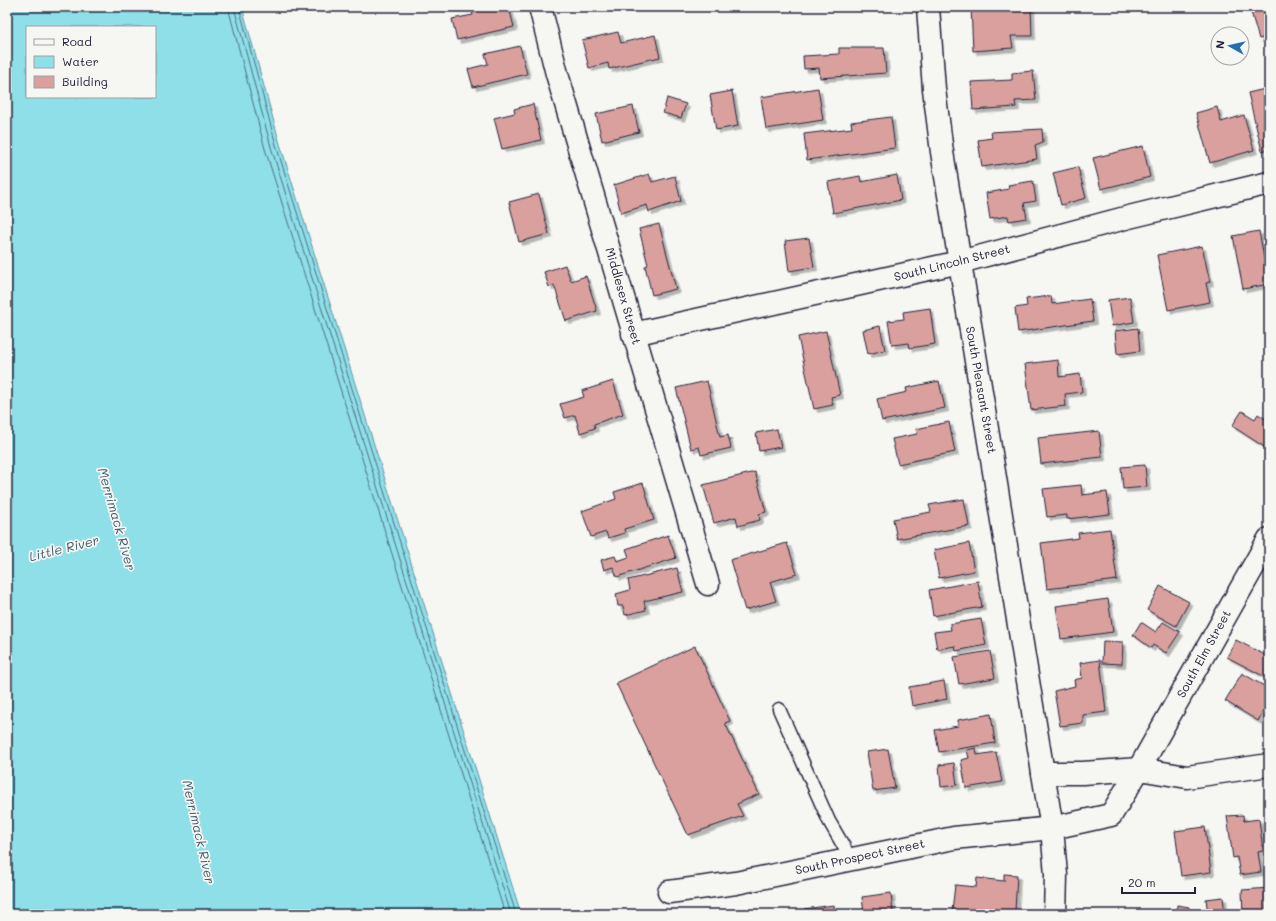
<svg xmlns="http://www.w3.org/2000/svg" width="1276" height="921" font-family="Mali,sans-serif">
<defs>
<filter id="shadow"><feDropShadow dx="3.5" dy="3.5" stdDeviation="0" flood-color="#0004"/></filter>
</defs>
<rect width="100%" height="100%" fill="#f6f6f2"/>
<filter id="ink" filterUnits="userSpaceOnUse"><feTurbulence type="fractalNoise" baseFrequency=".025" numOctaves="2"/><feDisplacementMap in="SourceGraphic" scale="8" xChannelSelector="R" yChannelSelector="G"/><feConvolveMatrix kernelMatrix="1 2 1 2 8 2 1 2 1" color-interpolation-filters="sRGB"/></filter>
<g filter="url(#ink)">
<!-- water -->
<path fill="#8edfe8" stroke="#6393a3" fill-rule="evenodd" d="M 7,7 L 242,7 L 280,144 L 521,914 L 7,914 ZM 27,27 L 155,27 L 155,97 L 27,97 Z"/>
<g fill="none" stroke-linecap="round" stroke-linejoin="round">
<!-- shore -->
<path stroke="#4d6e80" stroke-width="1" d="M 228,7 L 265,149 L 505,914
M 234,7 L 271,147 L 511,914
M 239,7 L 276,145 L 516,914"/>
</g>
<!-- building -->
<path fill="#daa09e" stroke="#22223b" filter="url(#shadow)" d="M 475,7 L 509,7 L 514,27 L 457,40 L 452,19 L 473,15 L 471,8 Z
M 971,7 L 1031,7 L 1032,36 L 1011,36 L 1013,48 L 973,51 Z
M 1269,7 L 1269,36 L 1259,39 L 1251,12 Z
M 618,32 L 621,43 L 655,35 L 660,57 L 609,69 L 608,63 L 589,68 L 582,40 Z
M 520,46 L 527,74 L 473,87 L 468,69 L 488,64 L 485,54 Z
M 839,48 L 884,48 L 886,73 L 820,78 L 819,68 L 804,69 L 803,56 L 839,54 Z
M 1033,71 L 1036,100 L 1015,101 L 1016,107 L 973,110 L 971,82 L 1012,80 L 1012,73 Z
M 818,88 L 823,120 L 766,129 L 761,97 Z
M 1269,88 L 1269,149 L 1262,151 L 1248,93 Z
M 732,91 L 738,126 L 716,130 L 710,95 Z
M 667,98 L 686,104 L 681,118 L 663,113 Z
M 533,104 L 541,140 L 502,149 L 494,118 L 515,113 L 514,109 Z
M 633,106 L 639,132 L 602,141 L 596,114 Z
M 1217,107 L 1221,122 L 1244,115 L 1254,150 L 1210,163 L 1196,113 Z
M 891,117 L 895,148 L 807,160 L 804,134 L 852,128 L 851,122 Z
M 1042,129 L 1043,142 L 1035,145 L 1037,159 L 982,167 L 978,140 L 992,138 L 991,132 Z
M 1143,146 L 1150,177 L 1101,189 L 1093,158 Z
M 1078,167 L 1086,198 L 1061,205 L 1053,173 Z
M 649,174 L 652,182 L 675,176 L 681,201 L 649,212 L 647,205 L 621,213 L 614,185 Z
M 897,175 L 901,200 L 833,213 L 828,182 L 860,176 L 861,182 Z
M 1033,181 L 1036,201 L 1024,203 L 1027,218 L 1009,221 L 1008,216 L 990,219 L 986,193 L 1009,189 L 1008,185 Z
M 539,194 L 549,234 L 519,242 L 509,202 Z
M 659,224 L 676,289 L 652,295 L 645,266 L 648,265 L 639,229 Z
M 1259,231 L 1269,284 L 1243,289 L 1233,236 Z
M 809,238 L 814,267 L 789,271 L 785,241 Z
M 1202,246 L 1210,282 L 1206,283 L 1210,302 L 1168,310 L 1157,255 Z
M 565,265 L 571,281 L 586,276 L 597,311 L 566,321 L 554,285 L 549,287 L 544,272 Z
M 1051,296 L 1052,304 L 1090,299 L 1093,321 L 1018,332 L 1015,308 L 1027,306 L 1026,299 Z
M 1130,297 L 1134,322 L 1112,326 L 1108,300 Z
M 930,308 L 935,344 L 910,348 L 909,343 L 892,345 L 888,321 L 904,319 L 903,312 Z
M 880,326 L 885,350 L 868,354 L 863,330 Z
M 1138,328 L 1140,351 L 1117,354 L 1115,331 Z
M 826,331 L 840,395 L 831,397 L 833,405 L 814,409 L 798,337 Z
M 1058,360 L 1059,377 L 1080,374 L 1082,392 L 1065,394 L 1066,406 L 1031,410 L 1025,364 Z
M 613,381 L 623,414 L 594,424 L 595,428 L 580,433 L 575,415 L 565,418 L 560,404 L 584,397 L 582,391 Z
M 707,381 L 720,437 L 728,435 L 731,448 L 701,455 L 699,447 L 691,449 L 676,388 Z
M 939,381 L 945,408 L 882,421 L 877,399 L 907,392 L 906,388 Z
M 1242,411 L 1255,419 L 1258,414 L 1269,421 L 1269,450 L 1232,426 Z
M 949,422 L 955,452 L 898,464 L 892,439 L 917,434 L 916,429 Z
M 777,429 L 781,447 L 759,451 L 756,433 Z
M 1099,431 L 1102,457 L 1041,464 L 1038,438 Z
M 1145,465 L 1147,487 L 1123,489 L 1121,467 Z
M 755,472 L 766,512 L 759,514 L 760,520 L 738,526 L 736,517 L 714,523 L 703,485 Z
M 643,483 L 654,520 L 624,529 L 625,533 L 608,538 L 606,532 L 591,537 L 582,511 L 616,499 L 614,492 Z
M 1081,485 L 1082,495 L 1107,492 L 1110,514 L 1067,519 L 1067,515 L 1047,517 L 1043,489 Z
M 964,499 L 969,526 L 897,539 L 893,519 L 931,512 L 929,505 Z
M 1110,529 L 1117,580 L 1047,589 L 1041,543 L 1079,538 L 1078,533 Z
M 668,535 L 676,558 L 617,577 L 613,567 L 604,570 L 601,560 L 615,556 L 617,561 L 629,557 L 626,549 Z
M 787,543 L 797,574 L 770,582 L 776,601 L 745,610 L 730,560 Z
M 969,543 L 974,571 L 939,578 L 934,550 Z
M 677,568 L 683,592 L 644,601 L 646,610 L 625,615 L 623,606 L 618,606 L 616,594 L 630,590 L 628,580 Z
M 978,581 L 982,607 L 933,616 L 929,590 Z
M 1160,586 L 1189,602 L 1176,626 L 1147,610 Z
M 1108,599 L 1113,632 L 1061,639 L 1056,606 Z
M 981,619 L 986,645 L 956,651 L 955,646 L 937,649 L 934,632 L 951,630 L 950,624 Z
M 1141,622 L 1156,632 L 1163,622 L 1180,632 L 1166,653 L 1153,645 L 1151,648 L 1133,635 Z
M 1236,640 L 1269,657 L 1269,679 L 1227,657 Z
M 1103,641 L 1123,642 L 1122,664 L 1102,663 Z
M 695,646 L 730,721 L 725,723 L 759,794 L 737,804 L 743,816 L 688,835 L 616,683 Z
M 990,651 L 995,678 L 959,684 L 954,657 Z
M 1100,660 L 1106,712 L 1083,715 L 1083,723 L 1060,726 L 1054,691 L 1075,686 L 1074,680 L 1082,678 L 1080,663 Z
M 1242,673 L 1269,689 L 1269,715 L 1263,711 L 1258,721 L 1225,701 Z
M 944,681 L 947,699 L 912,706 L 909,687 Z
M 991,714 L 995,743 L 939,752 L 935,730 L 958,726 L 958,720 Z
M 976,748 L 977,755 L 996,752 L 1002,782 L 966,788 L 961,760 L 969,758 L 967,750 Z
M 888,749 L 895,788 L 873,791 L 867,752 Z
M 954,763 L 957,785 L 941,787 L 939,765 Z
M 1243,815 L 1244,821 L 1259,819 L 1263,851 L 1258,852 L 1261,872 L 1240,875 L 1237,857 L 1233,858 L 1227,816 Z
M 1205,827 L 1211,872 L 1181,876 L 1175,831 Z
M 1004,874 L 1017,875 L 1015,912 L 998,910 L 998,914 L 985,914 L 952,911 L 955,885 L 976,887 L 977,878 L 1004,881 Z
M 1269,888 L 1269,914 L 1243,914 L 1242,890 Z
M 891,893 L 893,914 L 864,914 L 862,897 Z
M 1223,897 L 1225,914 L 1208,914 L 1206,899 Z
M 834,905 L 835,914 L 805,914 L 804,909 Z
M 1177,905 L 1189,907 L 1188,914 L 1176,914 Z"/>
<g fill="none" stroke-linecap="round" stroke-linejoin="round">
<!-- service casing -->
<g stroke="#22223b" stroke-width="15">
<path id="service" d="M 779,709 L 829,821 L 851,859"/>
</g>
<!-- minor casing -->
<g stroke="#22223b" stroke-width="25">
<path id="minor" d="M 540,7 L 557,74 L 708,584
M 633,334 L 960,262 L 1129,217 L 1269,183
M 669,892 L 736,883 L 954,838 L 1052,828"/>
</g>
<!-- tertiary casing -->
<g stroke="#22223b" stroke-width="25">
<path id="tertiary" d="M 928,7 L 934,89 L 942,152 L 1043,773
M 1139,769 L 1187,777 L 1269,765"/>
</g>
<!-- secondary casing -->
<g stroke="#22223b" stroke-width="25">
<path id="secondary" d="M 1052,828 L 1111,815 L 1139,769 L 1269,539
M 1055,914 L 1056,875 L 1052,828 L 1043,773 L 1083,773 L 1139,769"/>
</g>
<!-- service -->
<use href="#service" stroke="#f6f6f2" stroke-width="12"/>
<!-- minor -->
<use href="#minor" stroke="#f6f6f2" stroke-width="22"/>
<!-- tertiary -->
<use href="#tertiary" stroke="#f6f6f2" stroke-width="22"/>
<!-- secondary -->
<use href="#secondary" stroke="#f6f6f2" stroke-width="22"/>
</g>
</g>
<g text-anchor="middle" stroke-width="3.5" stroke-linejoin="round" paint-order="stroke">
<!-- street labels -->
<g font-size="12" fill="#22223b" stroke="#f6f6f2">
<text transform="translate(952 263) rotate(-14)" y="4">South Lincoln Street</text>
<text transform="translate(623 296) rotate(74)" y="4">Middlesex Street</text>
<text transform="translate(981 390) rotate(80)" y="4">South Pleasant Street</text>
<text transform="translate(1204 654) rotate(-61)" y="4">South Elm Street</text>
<text transform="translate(860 857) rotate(-12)" y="4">South Prospect Street</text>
</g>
<!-- water labels -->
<g font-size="13" font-style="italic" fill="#425b6f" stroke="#f6f6f2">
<text transform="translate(117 519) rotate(74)" y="5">Merrimack River</text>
<text transform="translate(64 548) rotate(-14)" y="5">Little River</text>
<text transform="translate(199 832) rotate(77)" y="5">Merrimack River</text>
</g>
</g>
<!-- margin -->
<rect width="1276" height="921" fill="none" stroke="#f6f6f2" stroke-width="24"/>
<rect x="12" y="12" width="1252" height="897" fill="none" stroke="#22223b" stroke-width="1.5" filter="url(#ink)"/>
<!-- legend -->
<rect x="26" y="26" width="130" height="72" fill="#f6f6f2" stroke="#a1a1a9"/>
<rect x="34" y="39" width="20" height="6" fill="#f6f6f2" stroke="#a1a1a9"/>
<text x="62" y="46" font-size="12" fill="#22223b">Road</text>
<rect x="34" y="56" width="20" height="12" fill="#8edfe8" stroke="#a1a1a9"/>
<text x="62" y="66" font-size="12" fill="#22223b">Water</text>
<rect x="34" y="76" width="20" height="12" fill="#daa09e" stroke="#a1a1a9"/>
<text x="62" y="86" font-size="12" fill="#22223b">Building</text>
<!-- north arrow -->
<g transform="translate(1230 46) rotate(278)"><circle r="19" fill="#f6f6f2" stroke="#a1a1a9"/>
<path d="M0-3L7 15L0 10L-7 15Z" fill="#1f6fb2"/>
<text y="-6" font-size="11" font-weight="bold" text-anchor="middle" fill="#22223b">N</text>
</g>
<!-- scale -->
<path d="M1122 887v6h73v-6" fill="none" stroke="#22223b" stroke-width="2"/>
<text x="1128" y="887" font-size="12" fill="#22223b" stroke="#f6f6f2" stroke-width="3" paint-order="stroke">20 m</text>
</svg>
